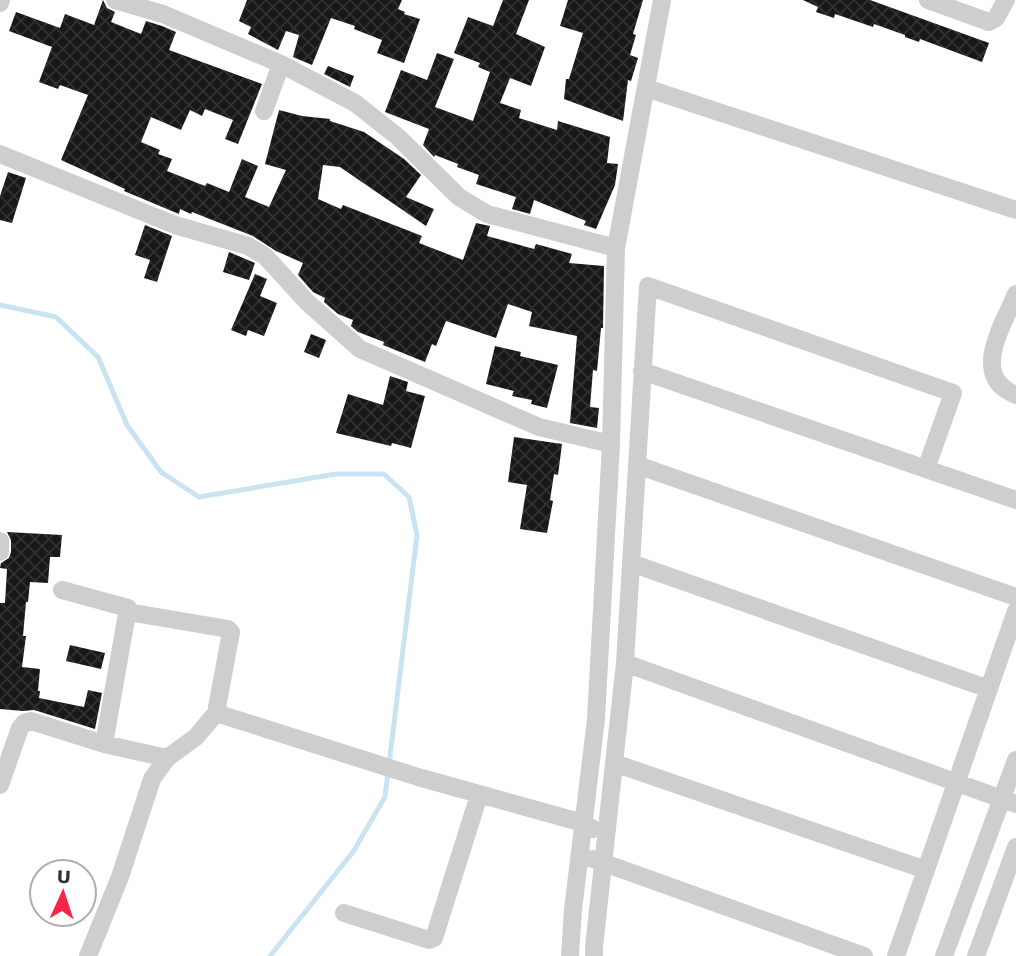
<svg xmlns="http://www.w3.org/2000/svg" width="1016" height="956" font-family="'Work Sans',sans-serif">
<defs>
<pattern id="building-cross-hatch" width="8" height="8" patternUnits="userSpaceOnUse" patternTransform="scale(1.75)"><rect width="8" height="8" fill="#181818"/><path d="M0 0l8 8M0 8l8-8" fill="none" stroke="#313131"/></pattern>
</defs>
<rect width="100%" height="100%" fill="#fff"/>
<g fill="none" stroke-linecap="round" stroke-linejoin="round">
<!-- stream -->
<path stroke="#c9e4f0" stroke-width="5" d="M 0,305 L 56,317 L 98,357 L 127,425 L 161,472 L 199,497 L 336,474 L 384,474 L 409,497 L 417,535 L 385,797 L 353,852 L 270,956"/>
</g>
<!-- building -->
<path fill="url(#building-cross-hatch)" d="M 103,0 L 107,8 L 115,12 L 111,22 L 141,34 L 146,21 L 162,26 L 176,32 L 169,50 L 262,84 L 238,144 L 225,139 L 233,120 L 205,109 L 202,116 L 190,110 L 181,130 L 151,117 L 141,142 L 160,150 L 158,154 L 172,159 L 167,171 L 205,186 L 207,183 L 229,192 L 242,159 L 258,166 L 245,197 L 269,207 L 286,170 L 265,164 L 279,110 L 302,116 L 330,119 L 330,121 L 364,132 L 404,159 L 421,175 L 406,197 L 434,209 L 426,226 L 340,167 L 323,165 L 318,199 L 341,209 L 343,205 L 422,236 L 419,243 L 463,260 L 476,223 L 490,226 L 487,236 L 534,249 L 536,244 L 572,254 L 569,263 L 604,266 L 603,328 L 601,328 L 597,371 L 593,370 L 590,407 L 599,408 L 597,428 L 570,423 L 577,336 L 529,326 L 532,312 L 508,304 L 496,338 L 446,321 L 436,346 L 432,344 L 425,362 L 383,345 L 384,342 L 358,332 L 351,326 L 353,320 L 338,314 L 324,302 L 325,298 L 313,292 L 298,275 L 303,263 L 276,251 L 253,236 L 192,212 L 191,214 L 180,209 L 179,214 L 124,191 L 125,189 L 61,160 L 88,95 L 60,85 L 58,89 L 39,82 L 52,47 L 9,31 L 16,12 L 60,28 L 65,14 L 94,25 Z
M 247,0 L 402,0 L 398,9 L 405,12 L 404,14 L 420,19 L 404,63 L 377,53 L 382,40 L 354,29 L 355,26 L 331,18 L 312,65 L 293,57 L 299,35 L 286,31 L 278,50 L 248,34 L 251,27 L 239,21 Z
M 503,0 L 529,0 L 516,34 L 545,47 L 531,86 L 510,78 L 500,103 L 521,110 L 519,118 L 557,130 L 558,121 L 610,137 L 607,163 L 618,164 L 615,185 L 596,229 L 584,225 L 586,221 L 534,200 L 530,214 L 512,209 L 516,197 L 476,184 L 479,175 L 457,167 L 458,164 L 435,155 L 434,157 L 423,145 L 429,129 L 385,112 L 401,70 L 427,80 L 437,53 L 454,59 L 435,107 L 473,121 L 490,72 L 478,67 L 480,63 L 454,53 L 468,17 L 493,26 Z
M 568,0 L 643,0 L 633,34 L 636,35 L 630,55 L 638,58 L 631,81 L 628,80 L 623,121 L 564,99 L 566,79 L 569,79 L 583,33 L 560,26 Z
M 803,0 L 870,0 L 989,43 L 982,62 L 920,39 L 919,42 L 905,37 L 905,35 L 874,24 L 873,27 L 835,14 L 834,18 L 816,12 L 818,7 Z
M 328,66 L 354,76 L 350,87 L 324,74 Z
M 8,172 L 26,178 L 12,223 L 0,220 L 0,196 Z
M 145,225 L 172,236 L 157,282 L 144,278 L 150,260 L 135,255 Z
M 229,252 L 255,263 L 249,280 L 223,272 Z
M 255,274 L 267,279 L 260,296 L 277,303 L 264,336 L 248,330 L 246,336 L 231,330 Z
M 311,334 L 326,340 L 319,358 L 304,352 Z
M 495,346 L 521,352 L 520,356 L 558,365 L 547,408 L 531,404 L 532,400 L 512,396 L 514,391 L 486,384 Z
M 390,376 L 408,382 L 406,391 L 425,396 L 411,448 L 392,443 L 391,446 L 336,433 L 348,394 L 383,405 Z
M 514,437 L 562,444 L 558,475 L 554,474 L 550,500 L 553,501 L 547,533 L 520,529 L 527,485 L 508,482 Z
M 7,532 L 62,535 L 60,557 L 50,557 L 48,583 L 30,582 L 28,602 L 26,602 L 23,636 L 26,636 L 22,667 L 40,669 L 38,691 L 40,691 L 39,698 L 84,707 L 88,690 L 102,693 L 95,729 L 34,710 L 23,711 L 0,709 L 0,603 L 5,603 L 7,569 L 0,568 L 1,563 L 9,558 L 11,552 L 11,540 Z
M 70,645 L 105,653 L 101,669 L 66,661 Z"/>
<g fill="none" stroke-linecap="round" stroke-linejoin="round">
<!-- minor -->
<path stroke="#cecece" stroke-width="18" d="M 115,0 L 163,14 L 281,64 L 355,103 L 398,137 L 459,197 L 487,214 L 616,248 L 662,0
M 928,0 L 989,22 L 996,18 L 1006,0
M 0,3 L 1,0
M 646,88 L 1016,210
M 264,111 L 281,64
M 0,154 L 175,225 L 248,246 L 265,256 L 307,302 L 360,349 L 539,427 L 611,444
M 1016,294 C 1003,326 969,376 1016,395
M 642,371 L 1016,500
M 637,465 L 1016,597
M 0,541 L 0,552
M 631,563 L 989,689
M 62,590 L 128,608 L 104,744
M 625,663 L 1016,804
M 216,713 L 418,777 L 583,823 L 593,829
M 614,763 L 926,870
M 0,785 L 20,728 L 24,723 L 31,721 L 104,744 L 167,758
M 593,859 L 864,956
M 344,913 L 429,940 L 434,938 L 479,795
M 88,956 L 120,877 L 152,779 L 167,758 L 196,737 L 216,713 L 231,632 L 228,629 L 128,612
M 570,956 L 573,910 L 596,719 L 611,444 L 616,248
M 594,956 L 594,947 L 625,663 L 648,286 L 953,393 L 926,469
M 896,956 L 1016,611
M 944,956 L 1016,760
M 976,956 L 1016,847"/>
</g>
<!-- north arrow -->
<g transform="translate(63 893) rotate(3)"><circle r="33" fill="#ffffff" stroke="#adadad" stroke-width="2"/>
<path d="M0-5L12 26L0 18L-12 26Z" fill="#f72546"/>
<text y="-10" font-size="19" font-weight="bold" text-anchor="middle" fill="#313131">U</text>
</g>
</svg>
